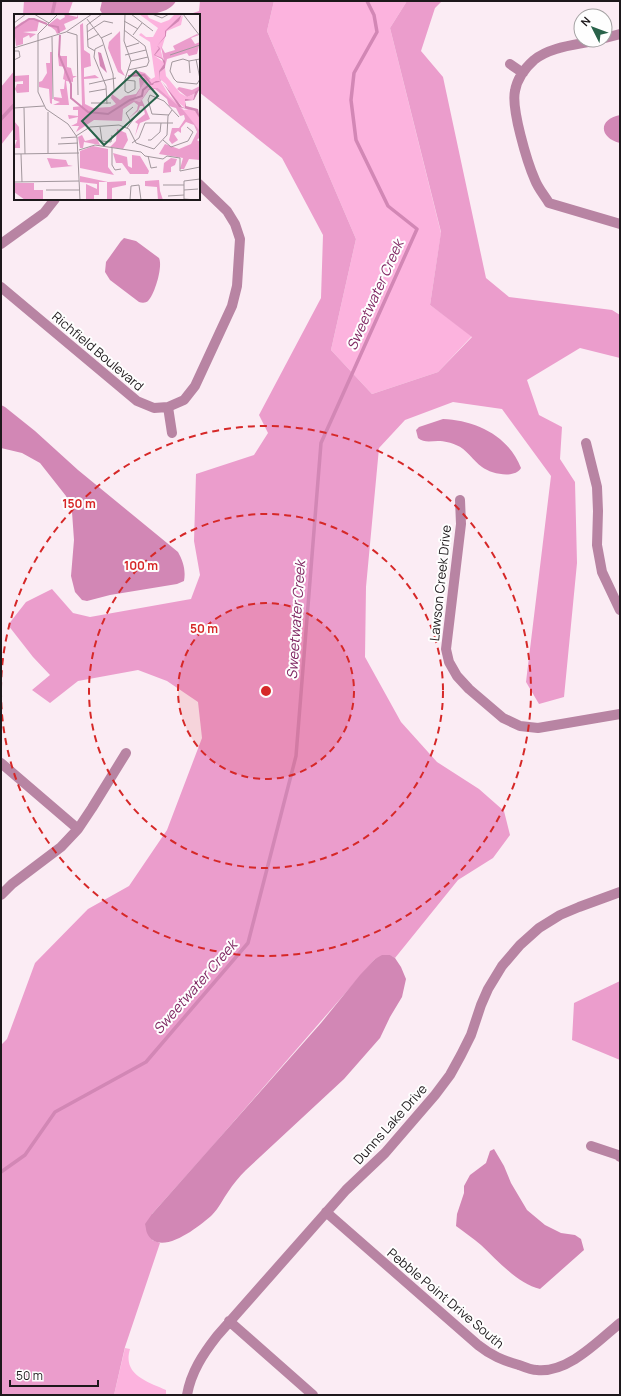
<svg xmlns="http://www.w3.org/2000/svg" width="621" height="1396" font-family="Manrope,sans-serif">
<rect width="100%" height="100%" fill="#fbecf4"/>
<!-- green -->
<path fill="#fcb3de" d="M 274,1 L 407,1 L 390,28 L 441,233 L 430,305 L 472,336 L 438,372 L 372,394 L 331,350 L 356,239 L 267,31 Z
M 125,1348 L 130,1349 C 122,1375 148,1382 166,1390 L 166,1395 L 114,1395 Z"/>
<!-- forest -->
<path fill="#eb9dcc" d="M 24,1 L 73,1 L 68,15 L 23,15 Z
M 200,1 L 274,1 L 267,31 L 356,239 L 331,350 L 372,394 L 438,372 L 472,337 L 430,305 L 441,232 L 390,28 L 407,1 L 442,1 L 435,8 L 421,51 L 443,77 L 486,278 L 509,297 L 612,310 L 620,315 L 620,358 L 580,348 L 527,380 L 539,415 L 562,427 L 560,459 L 575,482 L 577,563 L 564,697 L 539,704 L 526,682 L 551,476 L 502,409 L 453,402 L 405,420 L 379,448 L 366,587 L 365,657 L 401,722 L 437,762 L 479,789 L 504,811 L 510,835 L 493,858 L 458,880 L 395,958 L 389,955 L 375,959 L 209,1150 L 152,1214 L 152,1240 L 160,1243 L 125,1347 L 114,1395 L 1,1395 L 1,1045 L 7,1039 L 35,963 L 88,909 L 129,886 L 167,830 L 202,738 L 198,702 L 167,681 L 138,670 L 78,681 L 50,703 L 32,690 L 50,675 L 33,657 L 8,625 L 26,602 L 52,589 L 73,613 L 90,617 L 191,599 L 200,575 L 194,541 L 196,474 L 254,455 L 268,433 L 259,415 L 321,298 L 323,235 L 282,158 L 199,92 L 199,15 L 187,15 L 199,11 Z
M 15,70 L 15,127 L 1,145 L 1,87 Z
M 620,981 L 620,1060 L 572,1040 L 574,1003 Z"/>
<!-- water -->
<path fill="#d287b5" d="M 102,1 L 176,1 C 166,20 122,15 103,15 L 100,10 Z
M 620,115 L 620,143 C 600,138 597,120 620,115 Z
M 124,238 L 136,241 L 159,258 C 163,266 155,294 148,301 C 146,303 142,303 139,302 L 110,280 L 105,272 L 106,262 L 121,241 Z
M 1,405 L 5,407 L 35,431 L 78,470 L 178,552 C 183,561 186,570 184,581 L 177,584 L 110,595 L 87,601 L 82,600 L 75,592 L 71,576 L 74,540 L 72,512 L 66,496 L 40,463 L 22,453 L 1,448 Z
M 443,419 C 475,420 509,436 521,468 C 515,479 491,474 482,467 C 473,461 467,449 456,445 C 452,443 444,441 438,441 C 431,441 424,443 418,438 L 416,430 L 419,427 Z
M 382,955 L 390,955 L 395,958 L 401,967 L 406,979 L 402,997 L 390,1017 L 380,1038 L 344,1079 L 246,1170 C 239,1177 233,1184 228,1192 C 223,1199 219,1208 212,1215 C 200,1226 159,1259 147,1233 C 146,1231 146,1227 145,1224 L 152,1214 L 321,1023 L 360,975 L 375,959 Z
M 494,1149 L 504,1166 L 511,1183 L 527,1210 L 545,1225 L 561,1233 L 575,1235 L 581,1239 L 584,1250 L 540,1289 C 518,1284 497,1260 481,1245 C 473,1238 464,1232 456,1226 L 457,1214 L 464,1193 L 464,1186 L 470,1175 L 486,1163 L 490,1151 Z"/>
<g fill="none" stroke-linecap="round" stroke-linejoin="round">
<!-- stream -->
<path stroke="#d287b5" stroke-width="3.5" d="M 52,15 L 55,1
M 1,119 L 15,104
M 1,1172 L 25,1155 L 55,1112 L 146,1062 L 248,943 L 296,756 L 321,443 L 417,229 L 388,206 L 356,140 L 351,100 L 354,73 L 377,32 L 374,15 L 367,1"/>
<!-- minor -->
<path stroke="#b884a3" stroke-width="10" d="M 605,38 L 620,34
M 598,40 C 578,45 551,46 534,60 C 525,68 517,79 515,91 C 511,108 527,162 535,180 C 538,188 544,195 549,203 L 620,224
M 510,64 L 523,73
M 1,244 L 44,213 L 55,199
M 1,287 L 137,401 L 154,408 L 168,407 L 184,400 L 195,386 L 232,306 L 237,286 L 240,239 L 235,224 L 227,211 L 199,184
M 168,407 L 172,433
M 586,443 L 597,487 L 598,511 L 597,545 L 602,572 L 620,610
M 460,500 L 461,524 L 446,649 L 449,662 L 457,676 L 469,689 L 503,718 L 520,726 L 538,728 L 620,714
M 1,763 L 78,829
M 1,895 L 12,884 L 61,847 L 78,829 L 92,808 L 126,753
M 591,1146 L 618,1155 L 620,1157
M 326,1212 L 478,1345 C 492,1356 502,1360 519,1365 C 524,1367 531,1370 537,1370 C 568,1373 597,1342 620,1323
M 229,1321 L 313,1395
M 187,1395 C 191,1372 203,1354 217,1336 L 346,1190 L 385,1153 L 435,1095 L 450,1075 L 461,1055 L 471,1035 L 481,1005 L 488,989 L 502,966 L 520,945 L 539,928 L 560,915 L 579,907 L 620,892"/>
</g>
<!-- distance rings -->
<circle cx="266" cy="691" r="88" fill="#d62828" fill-opacity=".12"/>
<g fill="none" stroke="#d62828" stroke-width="2" stroke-dasharray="7 5">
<circle cx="266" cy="691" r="88"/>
<circle cx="266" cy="691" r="177"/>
<path d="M1 689A265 265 0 1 1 1 693"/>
</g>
<g text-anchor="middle" stroke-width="4" stroke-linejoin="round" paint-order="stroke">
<!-- street labels -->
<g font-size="13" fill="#1d181b" stroke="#fefefe">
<text transform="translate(98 351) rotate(40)" y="5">Richfield Boulevard</text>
<text transform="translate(440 583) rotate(-84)" y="5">Lawson Creek Drive</text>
<text transform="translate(390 1124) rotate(-48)" y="5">Dunns Lake Drive</text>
<text transform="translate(446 1298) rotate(40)" y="5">Pebble Point Drive South</text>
</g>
<!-- water labels -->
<g font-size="14" font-style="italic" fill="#802863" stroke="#fefefe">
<text transform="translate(375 295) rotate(-66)" y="5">Sweetwater Creek</text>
<text transform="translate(296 620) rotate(-86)" y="5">Sweetwater Creek</text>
<text transform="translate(195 987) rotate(-49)" y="5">Sweetwater Creek</text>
</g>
</g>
<!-- overview -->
<g transform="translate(14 14)">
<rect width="186" height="186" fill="#fbecf4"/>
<path d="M 125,0 L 133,0 L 135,4 L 147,9 L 155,6 L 161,0 L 167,0 L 157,13 L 169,1 L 167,11 L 153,17 L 147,37 L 149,45 L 141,42 L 151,49 L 145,57 L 146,66 L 155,81 L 170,96 L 175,95 L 183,98 L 186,105 L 186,117 L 170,98 L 144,74 L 135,74 L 126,88 L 120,86 L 130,69 L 141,63 L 136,28 L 125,21 L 127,19 L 132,23 L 139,23 L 144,14 ZM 151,54 L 152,62 L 166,79 L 173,83 L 180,80 L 179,86 L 171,85 L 171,94 L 158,83 L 152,70 L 146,65 L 146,58 Z" fill="#fcb3de"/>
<path d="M 50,0 L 63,3 L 64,0 L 64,4 L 50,10 L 52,15 L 43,20 L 41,16 L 34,11 L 43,4 L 46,6 L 51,3 ZM 19,4 L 25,7 L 23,17 L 9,18 L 22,20 L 16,24 L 15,21 L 9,24 L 9,30 L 2,32 L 0,14 L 8,8 ZM 69,9 L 70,36 L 76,40 L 77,52 L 70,54 L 70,63 L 81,61 L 85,64 L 70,65 L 71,90 L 79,94 L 96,93 L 102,90 L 97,84 L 98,80 L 106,86 L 111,82 L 122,80 L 126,74 L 125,64 L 130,64 L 126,60 L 114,62 L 124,57 L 131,59 L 137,65 L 130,69 L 120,86 L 126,88 L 135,74 L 144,74 L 170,97 L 186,117 L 186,123 L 183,126 L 186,128 L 186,146 L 175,145 L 170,155 L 166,155 L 169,144 L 145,140 L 151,130 L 165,135 L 177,130 L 183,118 L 180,111 L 172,108 L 167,114 L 167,119 L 164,117 L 160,120 L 164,126 L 158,130 L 155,126 L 158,114 L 165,114 L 171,105 L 170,101 L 166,102 L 162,94 L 155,92 L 153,85 L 141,75 L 135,76 L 128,86 L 136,105 L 126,109 L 121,122 L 124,110 L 121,108 L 131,100 L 129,92 L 126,92 L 124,97 L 115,104 L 123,96 L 124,91 L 120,88 L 109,95 L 108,107 L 80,106 L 62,118 L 65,112 L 57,112 L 63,109 L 64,103 L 55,105 L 54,101 L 64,102 L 64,96 L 59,96 L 59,93 L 68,92 L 66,11 ZM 106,17 L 107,55 L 111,62 L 104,58 L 94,34 L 95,28 ZM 183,20 L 185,21 L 177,24 L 181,30 L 186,28 L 183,40 L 175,42 L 173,39 L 153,45 L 151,53 L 147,32 L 151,39 L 161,36 L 159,32 ZM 36,38 L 38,38 L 38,90 L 36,89 L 35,75 L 25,73 L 25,68 L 28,67 L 33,59 L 32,49 L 36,49 ZM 44,42 L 53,42 L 53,53 L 57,54 L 59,62 L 63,62 L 59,64 L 59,68 L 52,67 L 55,91 L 39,91 L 46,88 L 40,86 L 40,83 L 48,84 L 46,75 L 50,75 L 51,66 L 49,65 L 51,53 L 45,52 ZM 15,61 L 15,78 L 3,79 L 1,75 L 3,70 L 9,70 L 9,67 L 0,68 L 0,62 ZM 186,72 L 186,74 L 180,80 L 173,83 L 163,75 L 165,73 L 178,76 ZM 0,107 L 5,113 L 6,134 L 0,134 L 3,126 L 0,126 ZM 103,115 L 112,119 L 114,126 L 109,135 L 96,133 L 102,127 ZM 68,121 L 71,127 L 83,124 L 86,131 L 70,128 L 69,134 L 66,134 L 64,123 ZM 79,132 L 94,135 L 94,153 L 100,161 L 66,154 L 66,137 ZM 99,139 L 113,143 L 114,152 L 118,154 L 118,141 L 126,142 L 135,157 L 134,160 L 116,160 L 108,149 L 102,149 ZM 33,144 L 52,146 L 54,151 L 59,152 L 37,154 ZM 157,144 L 163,145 L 161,151 L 157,153 L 157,158 L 149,159 L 150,149 ZM 66,162 L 94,168 L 112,167 L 112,171 L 98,174 L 98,186 L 93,186 L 93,168 L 85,168 L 85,181 L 80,181 L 80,186 L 72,186 L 72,170 L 83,175 L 83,170 L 66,168 ZM 145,166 L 146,177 L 149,186 L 144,186 L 143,173 L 131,172 L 131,167 ZM 0,169 L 20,169 L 20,176 L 29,176 L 29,185 L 37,186 L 11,186 L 0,178 Z" fill="#eb9dcc"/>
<path d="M 168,0 L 165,7 L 152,17 L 152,22 L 143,32 L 145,33 L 146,35 L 141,41 L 148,44 L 151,47 L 151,54 L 146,58 L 146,65 L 168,93 L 171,94 L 171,85 L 173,85 L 179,86 L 181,78 L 186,74 L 180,86 L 171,87 L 172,92 L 184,95 L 186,105 L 181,97 L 165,93 L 147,66 L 145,68 L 140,69 L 139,71 L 135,71 L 142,67 L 146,67 L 145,57 L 150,50 L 148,45 L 140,41 L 145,34 L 143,32 L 151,22 L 151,17 ZM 84,38 L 87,39 L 93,59 L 86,52 Z" fill="#d287b5"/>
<path fill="none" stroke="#d287b5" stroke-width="2" d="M 34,11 L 44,13 L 45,19M 0,15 L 15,5 L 20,5 L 33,10M 46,21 L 45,41 L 57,70 L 57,84 L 74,98 L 94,100 L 116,86 L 128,82 L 129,76 L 135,71M 114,62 L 130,61 L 137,70"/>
<path fill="none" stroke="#a2979d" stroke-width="1" d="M 20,0 L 35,9M 44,0 L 24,20 L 24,78 L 32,95 L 54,110 L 63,123 L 66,186M 111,0 L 110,27 L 117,47 L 111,65 L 111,77 L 114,79 L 121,75 L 121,67 L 111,66M 117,0 L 139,17M 138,0 L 148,4 L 155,0M 169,0 L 186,22M 73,5 L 88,25 L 99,60 L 100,76M 110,7 L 124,15M 0,9 L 12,0M 110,16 L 131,32 L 135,47 L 133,52 L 114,56M 53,18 L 63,21 L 64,81M 73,18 L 90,7 L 99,9M 119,21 L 128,9M 38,23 L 39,85M 87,24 L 98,19M 73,26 L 85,20M 89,31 L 81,35 L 80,43 L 92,72 L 93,90M 112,33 L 125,29M 0,34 L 52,18 L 78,0M 0,37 L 5,37 L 6,43 L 0,46M 81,37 L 74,33 L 73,11 L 88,0M 111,41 L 132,36M 156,41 L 186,31M 117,47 L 134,43M 175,47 L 176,59M 160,65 L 163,68 L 183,70 L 186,65 L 182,45M 160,65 L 156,57 L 158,48 L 169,45 L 175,47 L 186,45M 75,70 L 102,64M 75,78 L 92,75M 77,89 L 97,89M 0,94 L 30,92M 10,94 L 11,140M 155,101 L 138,100 L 134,86 L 136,81 L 150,87 L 165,103M 117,108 L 112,99 L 119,93M 86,113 L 88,127 L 97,128 L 98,121M 113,114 L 126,96M 62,122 L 76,113 L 105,111 L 115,115 L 122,129 L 140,135 L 153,121 L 154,102 L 158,96M 47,124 L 63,123M 134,126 L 137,126 L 146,118 L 147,109M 149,126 L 157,133 L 174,127 L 179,118 L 173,113M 118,129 L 125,124 L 131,109 L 159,109M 44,130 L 64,129M 98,134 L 98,151 L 101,156 L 107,155M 65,136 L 81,131 L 127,138 L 131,142 L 149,145 L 153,142 L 166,144 L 166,157 L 186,153M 34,139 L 34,98M 0,140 L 65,139M 7,140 L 8,168M 134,142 L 137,154 L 143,153M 0,168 L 65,167M 149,171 L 170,171M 32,176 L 65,176M 170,176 L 184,175M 154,182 L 170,181M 170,185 L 183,186M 116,186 L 117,172 L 125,171 L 127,186M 170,186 L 170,167 L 186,165"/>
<path fill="#29624a" fill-opacity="0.15" stroke="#29624a" stroke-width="2" d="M 122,57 L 144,82 L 90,131 L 68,107 Z"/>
<rect width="186" height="186" fill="none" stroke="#1d181b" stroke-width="2"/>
</g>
<circle cx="266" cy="691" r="6" fill="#d62828" stroke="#fefefe" stroke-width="2"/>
<g font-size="12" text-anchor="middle" font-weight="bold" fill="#d62828" stroke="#fefefe" stroke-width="4" stroke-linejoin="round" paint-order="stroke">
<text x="79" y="508">150 m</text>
<text x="141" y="570">100 m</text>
<text x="204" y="633">50 m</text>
</g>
<!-- border -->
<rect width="621" height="1396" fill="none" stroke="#1d181b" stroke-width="4"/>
<!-- north arrow -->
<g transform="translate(593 28) rotate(312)"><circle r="19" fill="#fefefe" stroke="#a4a2a3"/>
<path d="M0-3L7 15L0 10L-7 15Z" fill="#29624a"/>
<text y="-6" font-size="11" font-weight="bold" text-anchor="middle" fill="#1d181b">N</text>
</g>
<!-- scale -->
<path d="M10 1380v6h88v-6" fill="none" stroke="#1d181b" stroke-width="2"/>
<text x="16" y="1380" font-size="12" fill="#1d181b" stroke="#fefefe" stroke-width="3" paint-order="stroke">50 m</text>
</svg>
